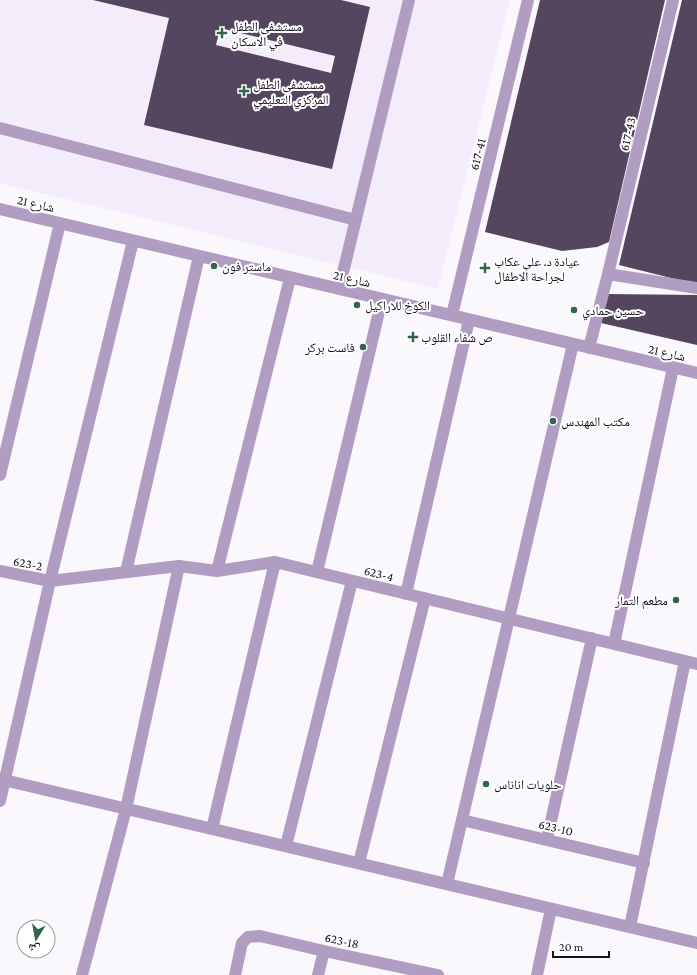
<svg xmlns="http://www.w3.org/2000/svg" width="697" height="975" font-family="'Crimson Pro','Noto Naskh Arabic',serif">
<rect width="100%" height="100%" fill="#faf7fd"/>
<!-- built -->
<path fill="#f3ecfa" d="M 0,0 L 510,0 L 438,289 L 0,183 Z"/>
<!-- building -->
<path fill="#53465e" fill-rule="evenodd" d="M 93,0 L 341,0 L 370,7 L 332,169 L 144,125 L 169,18 ZM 220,28 L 335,56 L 331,73 L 216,45 Z
M 540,0 L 665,0 L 609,242 L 597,247 L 562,251 L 485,232 Z
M 682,0 L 697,0 L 697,283 L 695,284 L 619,265 Z
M 608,294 L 697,295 L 697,345 L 601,323 Z"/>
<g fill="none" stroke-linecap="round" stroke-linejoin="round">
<!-- minor -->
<path stroke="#b19dc2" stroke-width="12" d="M 673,0 L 608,274 L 697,288
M 0,128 L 356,220
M 0,209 L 697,373
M 339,289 L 409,0
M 452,315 L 528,0
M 589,348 L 608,274
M 0,475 L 60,223
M 0,571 L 50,581 L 179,566 L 217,571 L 275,562 L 697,664
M 217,571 L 290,278
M 126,572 L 199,256
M 317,572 L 382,299
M 406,594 L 469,320
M 614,644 L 673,368
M 0,779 L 697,943
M 0,801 L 50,581 L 133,241
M 462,820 L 644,863
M 212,829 L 275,562
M 547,839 L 592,638
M 286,846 L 352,581
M 359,863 L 425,598
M 447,884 L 573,344
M 630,927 L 685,661
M 82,975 L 126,809 L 179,566
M 235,975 L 242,943 L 248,937 L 260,936 L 324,951 L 438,975
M 318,975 L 324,951
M 537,975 L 551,909"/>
</g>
<!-- markers -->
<g fill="#30654a" stroke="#fff" stroke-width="1.5">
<path d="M220 27h4v4h4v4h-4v4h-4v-4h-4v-4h4z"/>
<path d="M242 85h4v4h4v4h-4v4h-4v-4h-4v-4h4z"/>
<circle cx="214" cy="266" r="4"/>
<path d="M483 262h4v4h4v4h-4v4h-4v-4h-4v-4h4z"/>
<circle cx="357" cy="305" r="4"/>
<circle cx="574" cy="310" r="4"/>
<path d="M411 331h4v4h4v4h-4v4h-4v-4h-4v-4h4z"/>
<circle cx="363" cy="347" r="4"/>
<circle cx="553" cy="421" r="4"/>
<circle cx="676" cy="600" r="4"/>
<circle cx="486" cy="784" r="4"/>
</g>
<g text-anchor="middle" stroke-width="4" stroke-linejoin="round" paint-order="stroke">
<!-- poi labels -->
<g font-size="13" fill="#16111b" stroke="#fff" text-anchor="start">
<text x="231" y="31">مستشفى الطفل<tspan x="231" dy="15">في الاسكان</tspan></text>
<text x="253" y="89">مستشفى الطفل<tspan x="253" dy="15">المركزي التعليمي</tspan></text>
<text x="494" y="266">عيادة د. علي عكاب<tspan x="494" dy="15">لجراحة الاطفال</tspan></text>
<text x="222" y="271">ماستر فون</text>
<text x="365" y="310">الكوخ للاراكيل</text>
<text x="582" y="315">حسين حمادي</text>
<text x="421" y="342">ص شفاء القلوب</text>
<text x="355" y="352" text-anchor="end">فاست بركر</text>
<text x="561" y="426">مكتب المهندس</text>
<text x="668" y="605" text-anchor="end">مطعم التمار</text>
<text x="494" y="789">حلويات اناناس</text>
</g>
<!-- street labels -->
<g font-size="13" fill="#16111b" stroke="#fff">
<text transform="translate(627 134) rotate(-77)" y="5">617-43</text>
<text transform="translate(477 154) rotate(-76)" y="5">617-41</text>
<text transform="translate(36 203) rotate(13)" y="5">شارع 21</text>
<text transform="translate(352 278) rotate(13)" y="5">شارع 21</text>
<text transform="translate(667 352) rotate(13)" y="5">شارع 21</text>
<text transform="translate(28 563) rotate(11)" y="5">623-2</text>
<text transform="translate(379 573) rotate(14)" y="5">623-4</text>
<text transform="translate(556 827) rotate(13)" y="5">623-10</text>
<text transform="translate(342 940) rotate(12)" y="5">623-18</text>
</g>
</g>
<!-- north arrow -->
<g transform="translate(36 939) rotate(191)"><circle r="19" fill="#ffffff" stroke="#a2a0a4"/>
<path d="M0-3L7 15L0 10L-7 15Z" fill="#30654a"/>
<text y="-6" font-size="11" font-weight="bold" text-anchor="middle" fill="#16111b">ش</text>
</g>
<!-- scale -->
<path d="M553 951v6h56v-6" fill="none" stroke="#16111b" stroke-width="2"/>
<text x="559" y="951" font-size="12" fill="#16111b" stroke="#ffffff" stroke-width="3" paint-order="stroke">20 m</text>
</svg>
